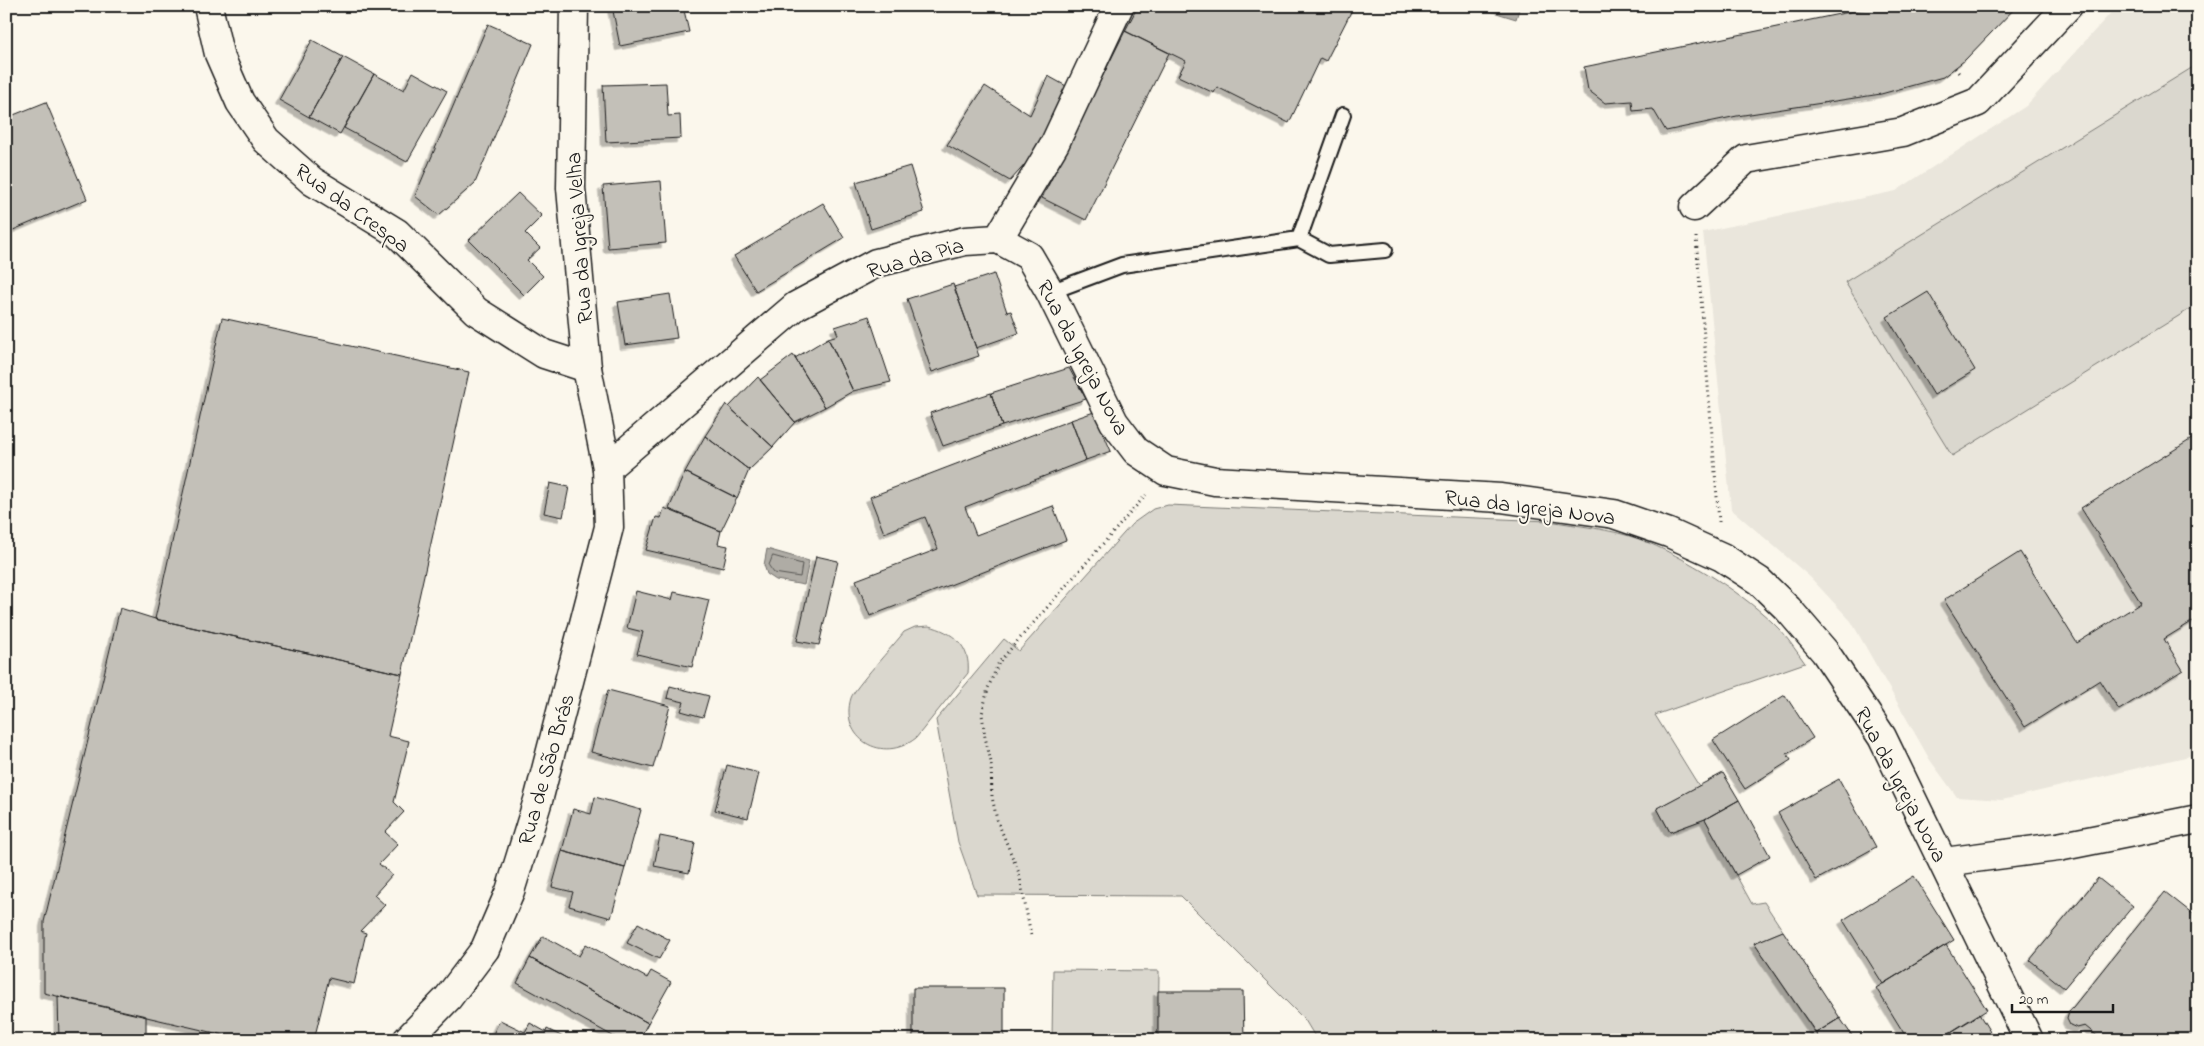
<svg xmlns="http://www.w3.org/2000/svg" width="2204" height="1046" font-family="'Indie Flower',sans-serif">
<defs>
<filter id="shadow"><feDropShadow dx="-4.5" dy="4.5" stdDeviation="0" flood-color="#0004"/></filter>
</defs>
<rect width="100%" height="100%" fill="#fbf7ec"/>
<filter id="ink" filterUnits="userSpaceOnUse"><feTurbulence type="fractalNoise" baseFrequency=".02" numOctaves="2"/><feDisplacementMap in="SourceGraphic" scale="10" xChannelSelector="R" yChannelSelector="G"/><feConvolveMatrix kernelMatrix="1 2 1 2 8 2 1 2 1" color-interpolation-filters="sRGB"/></filter>
<g filter="url(#ink)">
<!-- built -->
<path fill="#eae6dc" d="M 2117,6 L 2198,6 L 2198,754 L 2002,800 L 1957,797 L 1930,760 L 1851,621 L 1810,577 L 1731,509 L 1703,232 L 1896,191 L 2026,106 Z"/>
<!-- green -->
<path fill="#dad7ce" stroke="#7b7a75" d="M 2198,64 L 2198,304 L 1952,456 L 1845,282 Z
M 1168,505 L 1549,521 C 1579,526 1610,529 1639,539 C 1684,556 1747,595 1780,630 C 1789,640 1797,652 1805,663 L 1655,715 L 1699,786 L 1657,808 L 1670,832 L 1705,819 L 1752,904 L 1764,902 L 1783,931 L 1754,943 L 1820,1040 L 1317,1040 L 1305,1020 L 1181,896 L 977,895 L 958,842 L 936,720 L 1004,639 L 1019,651 L 1132,524 L 1153,509 Z
M 929,626 C 953,632 971,646 968,673 L 916,738 C 882,765 839,738 851,698 C 854,688 895,644 904,632 L 915,627 Z
M 1053,970 L 1159,971 L 1158,1040 L 1052,1040 Z"/>
<!-- water -->
<path fill="#afaca5" stroke="#74726e" d="M 1474,6 L 1520,6 L 1516,19 Z
M 767,549 L 809,561 L 804,585 L 776,580 L 767,574 L 764,565 Z"/>
<g fill="none" stroke-linecap="round" stroke-linejoin="round">
<!-- shore -->
<path stroke="#575653" stroke-width="1" d="M 773,556 L 802,564 L 800,577 L 774,573 L 769,566 Z"/>
</g>
<!-- building -->
<path fill="#c3c0b8" stroke="#1c1c1c" filter="url(#shadow)" d="M 612,6 L 683,6 L 689,32 L 620,46 Z
M 1138,6 L 1354,6 L 1326,61 L 1320,58 L 1289,123 L 1217,87 L 1214,93 L 1178,76 L 1186,61 L 1125,31 Z
M 1878,6 L 2017,6 L 1965,60 L 1943,77 L 1881,94 L 1737,116 L 1666,131 L 1653,109 L 1633,111 L 1632,101 L 1605,103 L 1588,90 L 1584,67 Z
M 488,24 L 533,44 L 475,183 L 439,215 L 415,196 Z
M 1125,31 L 1169,53 L 1086,220 L 1042,198 Z
M 312,40 L 343,57 L 309,117 L 279,100 Z
M 343,57 L 374,74 L 340,134 L 309,117 Z
M 413,72 L 447,91 L 407,162 L 344,128 L 374,74 L 404,90 Z
M 1048,76 L 1077,92 L 1058,128 L 1010,181 L 947,145 L 985,86 L 1030,115 Z
M 666,83 L 668,116 L 680,115 L 681,138 L 606,142 L 603,85 Z
M 46,102 L 87,199 L 6,233 L 6,118 Z
M 910,166 L 924,212 L 871,229 L 856,182 Z
M 661,181 L 666,243 L 608,248 L 603,186 Z
M 518,193 L 542,216 L 525,233 L 540,248 L 527,260 L 543,276 L 524,295 L 469,240 Z
M 823,203 L 844,238 L 756,291 L 734,256 Z
M 994,274 L 1007,312 L 1011,311 L 1019,333 L 976,348 L 954,287 Z
M 953,284 L 979,356 L 932,372 L 907,299 Z
M 1928,292 L 1975,370 L 1934,395 L 1887,317 Z
M 670,294 L 677,338 L 625,345 L 618,302 Z
M 869,316 L 891,382 L 853,391 L 828,338 L 838,335 L 835,327 Z
M 222,318 L 469,372 L 402,674 L 155,619 Z
M 828,338 L 853,391 L 825,407 L 795,358 Z
M 793,355 L 825,407 L 795,422 L 760,380 Z
M 1069,368 L 1086,399 L 1002,426 L 991,393 Z
M 758,377 L 795,422 L 773,447 L 729,407 Z
M 991,393 L 1002,426 L 943,446 L 930,413 Z
M 726,404 L 773,447 L 749,470 L 705,436 Z
M 1094,412 L 1111,451 L 1086,460 L 1071,420 Z
M 1071,420 L 1086,460 L 965,507 L 976,535 L 1053,506 L 1066,540 L 870,616 L 856,580 L 938,549 L 925,517 L 884,533 L 870,497 Z
M 2198,435 L 2198,618 L 2164,639 L 2183,670 L 2119,710 L 2100,680 L 2025,727 L 1944,600 L 2020,552 L 2077,643 L 2141,603 L 2081,508 Z
M 705,436 L 749,470 L 737,498 L 685,472 Z
M 685,472 L 737,498 L 721,531 L 669,509 Z
M 550,483 L 569,487 L 563,517 L 544,513 Z
M 664,508 L 721,531 L 718,544 L 728,546 L 723,568 L 646,550 L 656,517 L 661,518 Z
M 816,556 L 838,561 L 819,645 L 797,641 Z
M 636,591 L 672,600 L 674,592 L 709,600 L 692,667 L 637,654 L 643,632 L 627,628 Z
M 120,608 L 155,619 L 402,674 L 388,736 L 409,741 L 394,802 L 404,812 L 385,832 L 398,844 L 379,864 L 392,875 L 374,895 L 385,905 L 360,931 L 366,933 L 354,984 L 329,978 L 314,1040 L 245,1040 L 44,993 L 44,922 Z
M 670,686 L 709,696 L 703,717 L 681,711 L 684,702 L 667,698 Z
M 608,690 L 670,706 L 653,768 L 591,752 Z
M 1785,695 L 1813,738 L 1787,754 L 1791,760 L 1745,789 L 1713,740 Z
M 727,765 L 759,773 L 748,818 L 715,810 Z
M 1723,773 L 1739,800 L 1705,819 L 1670,832 L 1657,808 Z
M 1839,779 L 1876,847 L 1816,880 L 1778,813 Z
M 595,797 L 641,810 L 625,868 L 562,851 L 573,809 L 591,814 Z
M 1739,800 L 1770,856 L 1736,875 L 1705,819 Z
M 660,836 L 695,843 L 689,873 L 654,866 Z
M 562,851 L 625,868 L 611,918 L 569,906 L 573,892 L 552,887 Z
M 1914,876 L 1954,940 L 1883,984 L 1843,920 Z
M 2098,878 L 2133,906 L 2064,988 L 2030,960 Z
M 2165,892 L 2198,918 L 2198,1040 L 2102,1040 L 2085,1026 L 2077,1028 L 2070,1025 L 2067,1019 L 2069,1012 Z
M 638,923 L 670,940 L 659,959 L 627,943 Z
M 1783,931 L 1840,1018 L 1816,1033 L 1754,943 Z
M 543,936 L 579,956 L 586,944 L 647,978 L 651,971 L 671,982 L 648,1023 L 530,958 Z
M 1946,945 L 1987,1010 L 1938,1040 L 1908,1040 L 1876,988 Z
M 530,958 L 648,1023 L 639,1040 L 620,1040 L 517,983 Z
M 913,988 L 1004,988 L 1004,1040 L 913,1040 Z
M 1158,991 L 1243,991 L 1244,1040 L 1158,1040 Z
M 58,996 L 146,1016 L 146,1040 L 59,1040 Z
M 1979,1014 L 1995,1040 L 1938,1040 Z
M 1840,1018 L 1855,1040 L 1820,1040 L 1816,1033 Z
M 500,1020 L 525,1032 L 530,1023 L 546,1032 L 547,1029 L 569,1040 L 490,1040 Z"/>
<g fill="none" stroke-linecap="round" stroke-linejoin="round">
<!-- service casing -->
<g stroke="#1c1c1c" stroke-width="18">
<path id="service" d="M 1299,239 L 1329,255 L 1385,250
M 1050,292 L 1122,265 L 1299,239 L 1343,115"/>
</g>
<!-- minor casing -->
<g stroke="#1c1c1c" stroke-width="31">
<path id="minor" d="M 208,6 L 219,54 L 240,102 L 266,140 L 312,181 L 397,233 L 476,311 L 544,354 L 587,368
M 1694,207 L 1746,159 L 1903,132 L 1978,102 L 2068,6
M 998,239 L 1029,256 L 1050,292 L 1114,422 L 1136,451 L 1166,471 L 1215,481 L 1501,498 L 1614,514 L 1669,533 L 1722,557 L 1759,581 L 1788,609 L 1825,652 L 1882,737 L 2029,1040
M 998,239 L 1055,143 L 1119,6
M 607,468 L 796,306 L 876,263 L 965,241 L 998,239
M 1944,862 L 2058,847 L 2198,819"/>
</g>
<!-- tertiary casing -->
<g stroke="#1c1c1c" stroke-width="31">
<path id="tertiary" d="M 407,1040 L 448,998 L 485,949 L 510,891 L 539,797 L 609,527 L 607,468 L 587,368 L 571,188 L 574,6"/>
</g>
<!-- path -->
<path stroke="#1c1c1c" stroke-width="3" stroke-dasharray="1 4" stroke-linecap="butt" d="M 1955,68 L 1961,76
M 1696,237 L 1719,522
M 1031,935 L 1019,873 L 997,820 L 992,797 L 991,762 L 985,737 L 982,714 L 988,688 L 999,662 L 1146,495"/>
<!-- service -->
<use href="#service" stroke="#fbf7ec" stroke-width="14"/>
<!-- minor -->
<use href="#minor" stroke="#fbf7ec" stroke-width="28"/>
<!-- tertiary -->
<use href="#tertiary" stroke="#fbf7ec" stroke-width="28"/>
</g>
</g>
<g text-anchor="middle" stroke-width="4" stroke-linejoin="round" paint-order="stroke">
<!-- street labels -->
<g font-size="22" fill="#1c1c1c" stroke="#fbf7ec">
<text transform="translate(353 207) rotate(36)" y="8">Rua da Crespa</text>
<text transform="translate(578 238) rotate(-94)" y="8">Rua da Igreja Velha</text>
<text transform="translate(915 257) rotate(-16)" y="8">Rua da Pia</text>
<text transform="translate(1084 357) rotate(62)" y="8">Rua da Igreja Nova</text>
<text transform="translate(1530 506) rotate(7)" y="8">Rua da Igreja Nova</text>
<text transform="translate(545 769) rotate(-74)" y="8">Rua de São Brás</text>
<text transform="translate(1902 784) rotate(62)" y="8">Rua da Igreja Nova</text>
</g>
</g>
<!-- margin -->
<rect width="2204" height="1046" fill="none" stroke="#fbf7ec" stroke-width="25"/>
<rect x="12" y="12" width="2179" height="1021" fill="none" stroke="#1c1c1c" stroke-width="2" filter="url(#ink)"/>
<!-- scale -->
<path d="M2012 1004v8h101v-8" fill="none" stroke="#1c1c1c" stroke-width="2.5"/>
<text x="2019" y="1004" font-size="15" fill="#1c1c1c" stroke="#fbf7ec" stroke-width="4" paint-order="stroke">20 m</text>
</svg>
